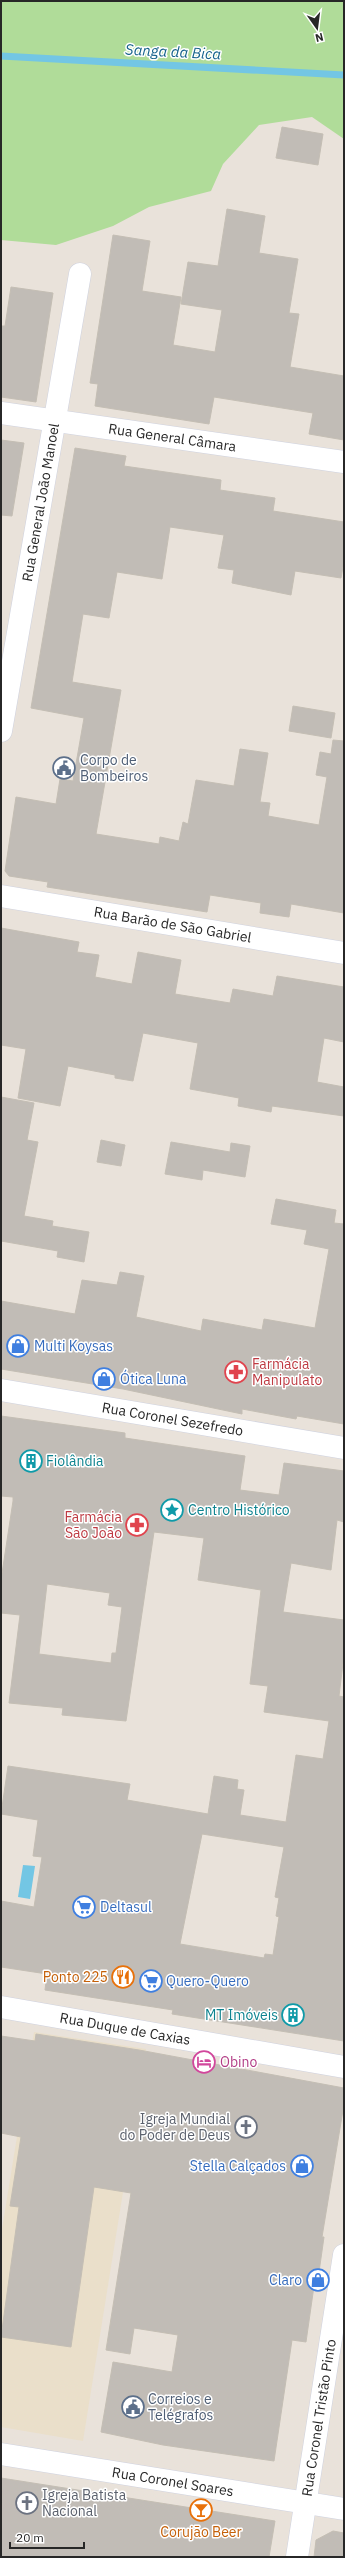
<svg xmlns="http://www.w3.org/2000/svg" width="345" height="2558" font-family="'IBM Plex Sans',sans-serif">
<rect width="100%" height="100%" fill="#e9e2da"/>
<!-- education -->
<path fill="#eadfca" d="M 34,2032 L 146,2049 L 83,2441 L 1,2427 L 1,2235 Z"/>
<!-- green -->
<path fill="#b0dc99" d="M 1,1 L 344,1 L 344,139 L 312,117 L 259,125 L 223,164 L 211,191 L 149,207 L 113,226 L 56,245 L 1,240 Z"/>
<!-- water -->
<path fill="#73c6e4" d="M 23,1865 L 35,1866 L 30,1899 L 18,1897 Z"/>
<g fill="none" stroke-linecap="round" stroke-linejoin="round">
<!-- stream -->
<path stroke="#73c6e4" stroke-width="7" d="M 1,56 L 344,75"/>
</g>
<!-- building -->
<path fill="#c1bcb6" stroke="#c4beb4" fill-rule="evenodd" d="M 282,127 L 323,134 L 318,165 L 276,158 Z
M 227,209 L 265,216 L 259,253 L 298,259 L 289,313 L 299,314 L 290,367 L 344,376 L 344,440 L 309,434 L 313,413 L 214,397 L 209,424 L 95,406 L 98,384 L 90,383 L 113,235 L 150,241 L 142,291 L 181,297 L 173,345 L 215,352 L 222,310 L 181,304 L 188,262 L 218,266 Z
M 11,287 L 53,293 L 36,402 L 1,397 L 1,326 L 5,326 Z
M 1,440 L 24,443 L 12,516 L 1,515 Z
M 75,448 L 126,456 L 124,466 L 221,480 L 220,490 L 275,498 L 273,511 L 344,522 L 344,561 L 341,578 L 295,571 L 291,595 L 232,583 L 234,570 L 218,568 L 224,535 L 170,527 L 162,579 L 117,572 L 109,618 L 83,614 L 72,682 L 121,690 L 96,834 L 159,844 L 160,837 L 179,841 L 183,822 L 188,824 L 196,780 L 234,786 L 240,749 L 268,753 L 260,802 L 270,803 L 268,816 L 319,825 L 327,777 L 316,775 L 320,752 L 331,754 L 333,740 L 344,741 L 344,913 L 291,904 L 289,917 L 260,913 L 261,903 L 210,895 L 207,912 L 47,887 L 48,882 L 9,876 L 5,871 L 16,797 L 56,804 L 60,779 L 73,781 L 84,718 L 31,708 Z
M 293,706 L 335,713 L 331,738 L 289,731 Z
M 1,928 L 79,942 L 77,952 L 99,955 L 95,977 L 132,984 L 138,952 L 181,960 L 175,994 L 230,1003 L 233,989 L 273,996 L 277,976 L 344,987 L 344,1042 L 324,1038 L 317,1082 L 344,1087 L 344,1116 L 272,1106 L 271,1112 L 238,1106 L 239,1098 L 190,1089 L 198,1043 L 143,1033 L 133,1081 L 115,1078 L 115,1075 L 68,1066 L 60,1106 L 18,1098 L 26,1049 L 1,1045 Z
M 1,1097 L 34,1103 L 27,1140 L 38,1142 L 24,1216 L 53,1221 L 52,1226 L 89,1232 L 84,1262 L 57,1257 L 58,1251 L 1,1241 Z
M 101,1140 L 125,1145 L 121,1166 L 97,1162 Z
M 171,1142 L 230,1152 L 231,1143 L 250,1146 L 245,1177 L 203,1170 L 202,1180 L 165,1174 Z
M 276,1199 L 336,1210 L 334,1223 L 344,1224 L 344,1424 L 297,1416 L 296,1419 L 242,1409 L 242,1414 L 123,1389 L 1,1369 L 1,1301 L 75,1314 L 82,1280 L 117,1285 L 120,1272 L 144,1276 L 136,1317 L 201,1331 L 203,1319 L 262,1330 L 264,1319 L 315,1328 L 329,1249 L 304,1244 L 307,1230 L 271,1224 Z
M 1,1416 L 125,1433 L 125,1438 L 245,1456 L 240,1490 L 279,1495 L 284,1463 L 344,1471 L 344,1522 L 337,1520 L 331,1570 L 291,1563 L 283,1612 L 344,1620 L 344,1655 L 339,1696 L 344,1697 L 344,2041 L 172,2014 L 173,2010 L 45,1990 L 47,1974 L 1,1967 L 1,1901 L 34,1907 L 42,1857 L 33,1856 L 38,1820 L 1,1814 L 8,1766 L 130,1784 L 127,1800 L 208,1814 L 214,1776 L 238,1780 L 237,1789 L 244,1790 L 240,1815 L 286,1822 L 296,1755 L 323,1759 L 329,1721 L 264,1712 L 268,1686 L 250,1684 L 261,1590 L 198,1580 L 204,1538 L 154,1532 L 126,1721 L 62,1715 L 63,1708 L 9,1703 L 20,1615 L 1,1613 L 1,1580 L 13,1501 L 13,1497 L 1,1496 ZM 47,1584 L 110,1593 L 108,1605 L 122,1607 L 116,1653 L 112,1653 L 111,1663 L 39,1654 ZM 202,1834 L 284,1847 L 275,1897 L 279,1898 L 276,1916 L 279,1917 L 273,1955 L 265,1954 L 264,1958 L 180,1944 Z
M 36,2034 L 139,2050 L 344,2088 L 344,2104 L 322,2237 L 324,2237 L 317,2286 L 314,2286 L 306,2342 L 292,2340 L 274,2461 L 163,2445 L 101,2432 L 113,2362 L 172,2372 L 178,2335 L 134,2328 L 130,2354 L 106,2350 L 131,2193 L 94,2187 L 71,2347 L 1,2337 L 19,2207 L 10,2206 L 21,2137 L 1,2133 L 1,2036 L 35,2041 Z
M 1,2478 L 275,2521 L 269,2557 L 1,2557 Z
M 333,2531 L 344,2533 L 344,2557 L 314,2557 L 316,2540 Z"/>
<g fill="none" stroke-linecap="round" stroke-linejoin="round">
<!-- minor casing -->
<g stroke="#cfd2df" stroke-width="23">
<g id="minor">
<path id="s1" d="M 1,413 L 344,462"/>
<path id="s2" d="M 1,731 L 80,274"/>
<path id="s3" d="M 1,1390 L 344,1448"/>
<path id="s4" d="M 1,2007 L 344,2067"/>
<path id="s5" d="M 1,2454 L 344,2509"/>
</g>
</g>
<!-- secondary casing -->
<g stroke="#cfd2df" stroke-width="23">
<g id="secondary">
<path id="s6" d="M 1,896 L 344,953"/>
<path id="s7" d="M 297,2557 L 344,2255"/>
</g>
</g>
<!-- minor -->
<use href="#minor" stroke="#fff" stroke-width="22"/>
<!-- secondary -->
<use href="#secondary" stroke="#fff" stroke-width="22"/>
</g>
<!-- icons -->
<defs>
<g id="civic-ring" transform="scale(1.15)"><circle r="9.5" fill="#fff" stroke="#5c6f8a" stroke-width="1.5"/><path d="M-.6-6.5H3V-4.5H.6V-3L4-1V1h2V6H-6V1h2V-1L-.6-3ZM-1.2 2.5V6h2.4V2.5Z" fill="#5c6f8a"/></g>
<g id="shop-ring" transform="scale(1.15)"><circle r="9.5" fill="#fff" stroke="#3f7fe0" stroke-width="1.5"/><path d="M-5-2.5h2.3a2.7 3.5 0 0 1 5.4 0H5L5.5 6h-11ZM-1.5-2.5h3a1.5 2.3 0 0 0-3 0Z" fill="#3f7fe0"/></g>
<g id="pharmacy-ring" transform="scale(1.15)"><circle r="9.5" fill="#fff" stroke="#e0444e" stroke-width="1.5"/><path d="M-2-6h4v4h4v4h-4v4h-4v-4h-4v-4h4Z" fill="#e0444e"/></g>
<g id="building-ring" transform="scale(1.15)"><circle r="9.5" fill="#fff" stroke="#0f9aa8" stroke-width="1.5"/><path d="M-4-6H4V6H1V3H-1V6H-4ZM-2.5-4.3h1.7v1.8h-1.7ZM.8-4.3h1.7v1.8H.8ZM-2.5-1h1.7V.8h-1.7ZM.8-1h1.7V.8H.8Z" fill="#0f9aa8"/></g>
<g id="sight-ring" transform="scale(1.15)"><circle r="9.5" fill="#fff" stroke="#0f9aa8" stroke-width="1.5"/><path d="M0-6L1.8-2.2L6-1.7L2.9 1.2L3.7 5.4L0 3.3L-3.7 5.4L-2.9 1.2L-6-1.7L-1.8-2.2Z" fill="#0f9aa8"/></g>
<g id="supermarket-ring" transform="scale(1.15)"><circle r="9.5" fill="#fff" stroke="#3f7fe0" stroke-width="1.5"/><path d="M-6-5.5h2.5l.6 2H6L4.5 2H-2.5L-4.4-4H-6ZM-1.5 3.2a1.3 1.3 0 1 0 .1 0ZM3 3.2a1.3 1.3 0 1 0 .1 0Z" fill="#3f7fe0"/></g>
<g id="restaurant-ring" transform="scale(1.15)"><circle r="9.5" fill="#fff" stroke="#e8710a" stroke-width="1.5"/><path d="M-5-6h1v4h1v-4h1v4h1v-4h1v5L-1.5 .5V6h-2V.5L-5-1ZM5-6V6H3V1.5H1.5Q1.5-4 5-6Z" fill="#e8710a"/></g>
<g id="hotel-ring" transform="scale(1.15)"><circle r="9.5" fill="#fff" stroke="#d1479c" stroke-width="1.5"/><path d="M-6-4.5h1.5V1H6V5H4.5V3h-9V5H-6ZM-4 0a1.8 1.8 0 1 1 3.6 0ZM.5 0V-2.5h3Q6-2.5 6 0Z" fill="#d1479c"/></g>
<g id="church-ring" transform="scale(1.15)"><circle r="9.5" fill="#fff" stroke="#6b7280" stroke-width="1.5"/><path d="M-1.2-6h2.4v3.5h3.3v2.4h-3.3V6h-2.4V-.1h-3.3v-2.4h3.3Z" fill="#6b7280"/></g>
<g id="bar-ring" transform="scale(1.15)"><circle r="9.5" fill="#fff" stroke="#e8710a" stroke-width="1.5"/><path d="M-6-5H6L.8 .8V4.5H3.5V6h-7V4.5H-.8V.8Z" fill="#e8710a"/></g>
</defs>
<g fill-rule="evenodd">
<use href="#civic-ring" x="64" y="768"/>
<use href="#shop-ring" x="18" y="1346"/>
<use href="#pharmacy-ring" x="236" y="1372"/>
<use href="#shop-ring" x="104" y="1379"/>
<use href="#building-ring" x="31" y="1461"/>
<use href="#sight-ring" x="172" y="1510"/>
<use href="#pharmacy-ring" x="137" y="1525"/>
<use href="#supermarket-ring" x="84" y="1907"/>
<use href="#restaurant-ring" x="123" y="1977"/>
<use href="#supermarket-ring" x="151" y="1981"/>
<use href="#building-ring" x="293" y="2015"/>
<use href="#hotel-ring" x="204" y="2062"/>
<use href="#church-ring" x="246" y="2127"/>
<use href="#shop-ring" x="302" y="2166"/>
<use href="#shop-ring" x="318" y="2280"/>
<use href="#civic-ring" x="133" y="2407"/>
<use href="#church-ring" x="27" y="2503"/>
<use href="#bar-ring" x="201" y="2510"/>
</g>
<g text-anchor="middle" stroke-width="3" stroke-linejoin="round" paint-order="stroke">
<!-- street labels -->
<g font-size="14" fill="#272727" stroke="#fff">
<text dy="5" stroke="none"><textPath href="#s1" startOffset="173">Rua General Câmara</textPath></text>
<text dy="5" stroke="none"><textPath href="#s2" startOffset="232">Rua General João Manoel</textPath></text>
<text dy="5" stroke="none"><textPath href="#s6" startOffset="174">Rua Barão de São Gabriel</textPath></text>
<text dy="5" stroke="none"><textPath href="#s3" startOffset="174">Rua Coronel Sezefredo</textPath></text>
<text dy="5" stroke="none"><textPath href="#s4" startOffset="126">Rua Duque de Caxias</textPath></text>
<text dy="5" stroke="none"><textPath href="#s7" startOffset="141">Rua Coronel Tristão Pinto</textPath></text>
<text dy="5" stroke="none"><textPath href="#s5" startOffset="174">Rua Coronel Soares</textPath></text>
</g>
<!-- service labels -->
<g font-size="14" fill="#4e5e75" stroke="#fff" text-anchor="start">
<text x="80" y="765">Corpo de<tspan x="80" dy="16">Bombeiros</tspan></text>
<text x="148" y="2404">Correios e<tspan x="148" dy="16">Telégrafos</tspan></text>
</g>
<!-- shop labels -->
<g font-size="14" fill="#366cbe" stroke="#fff" text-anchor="start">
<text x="34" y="1351">Multi Koysas</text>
<text x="120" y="1384">Ótica Luna</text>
<text x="100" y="1912">Deltasul</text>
<text x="166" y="1986">Quero-Quero</text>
<text x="286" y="2171" text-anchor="end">Stella Calçados</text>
<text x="302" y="2285" text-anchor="end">Claro</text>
</g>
<!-- health labels -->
<g font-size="14" fill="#be3a42" stroke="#fff" text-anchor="start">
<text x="252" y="1369">Farmácia<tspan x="252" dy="16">Manipulato</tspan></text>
<text x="122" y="1522" text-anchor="end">Farmácia<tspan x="122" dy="16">São João</tspan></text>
</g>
<!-- culture labels -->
<g font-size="14" fill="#0d838f" stroke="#fff" text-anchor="start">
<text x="46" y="1466">Fiolândia</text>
<text x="188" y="1515">Centro Histórico</text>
<text x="278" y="2020" text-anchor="end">MT Imóveis</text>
</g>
<!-- food labels -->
<g font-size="14" fill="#c56008" stroke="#fff" text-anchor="end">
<text x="108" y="1982">Ponto 225</text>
<text x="201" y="2537" text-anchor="middle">Corujão Beer</text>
</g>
<!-- hotel labels -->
<g font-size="14" fill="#b23c85" stroke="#fff" text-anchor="start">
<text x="220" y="2067">Obino</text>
</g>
<!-- worship labels -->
<g font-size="14" fill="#5b616d" stroke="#fff" text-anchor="end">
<text x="230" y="2124">Igreja Mundial<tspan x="230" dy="16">do Poder de Deus</tspan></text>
<text x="42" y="2500" text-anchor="start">Igreja Batista<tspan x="42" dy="16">Nacional</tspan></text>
</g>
<!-- water labels -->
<g font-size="15" font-style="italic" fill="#17638c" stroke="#fff">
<text transform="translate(173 52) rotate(3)" y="5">Sanga da Bica</text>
</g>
</g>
<!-- border -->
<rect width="345" height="2558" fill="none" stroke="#272727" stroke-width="4"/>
<!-- north arrow -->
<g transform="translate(317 28) rotate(166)" stroke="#ffffff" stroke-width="3" paint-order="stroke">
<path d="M0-3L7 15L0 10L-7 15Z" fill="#272727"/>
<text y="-6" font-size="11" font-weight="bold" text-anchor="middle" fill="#272727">N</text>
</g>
<!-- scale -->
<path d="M10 2542v6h74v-6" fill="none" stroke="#272727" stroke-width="2"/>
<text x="16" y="2542" font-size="12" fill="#272727" stroke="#ffffff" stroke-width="3" paint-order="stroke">20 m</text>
</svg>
